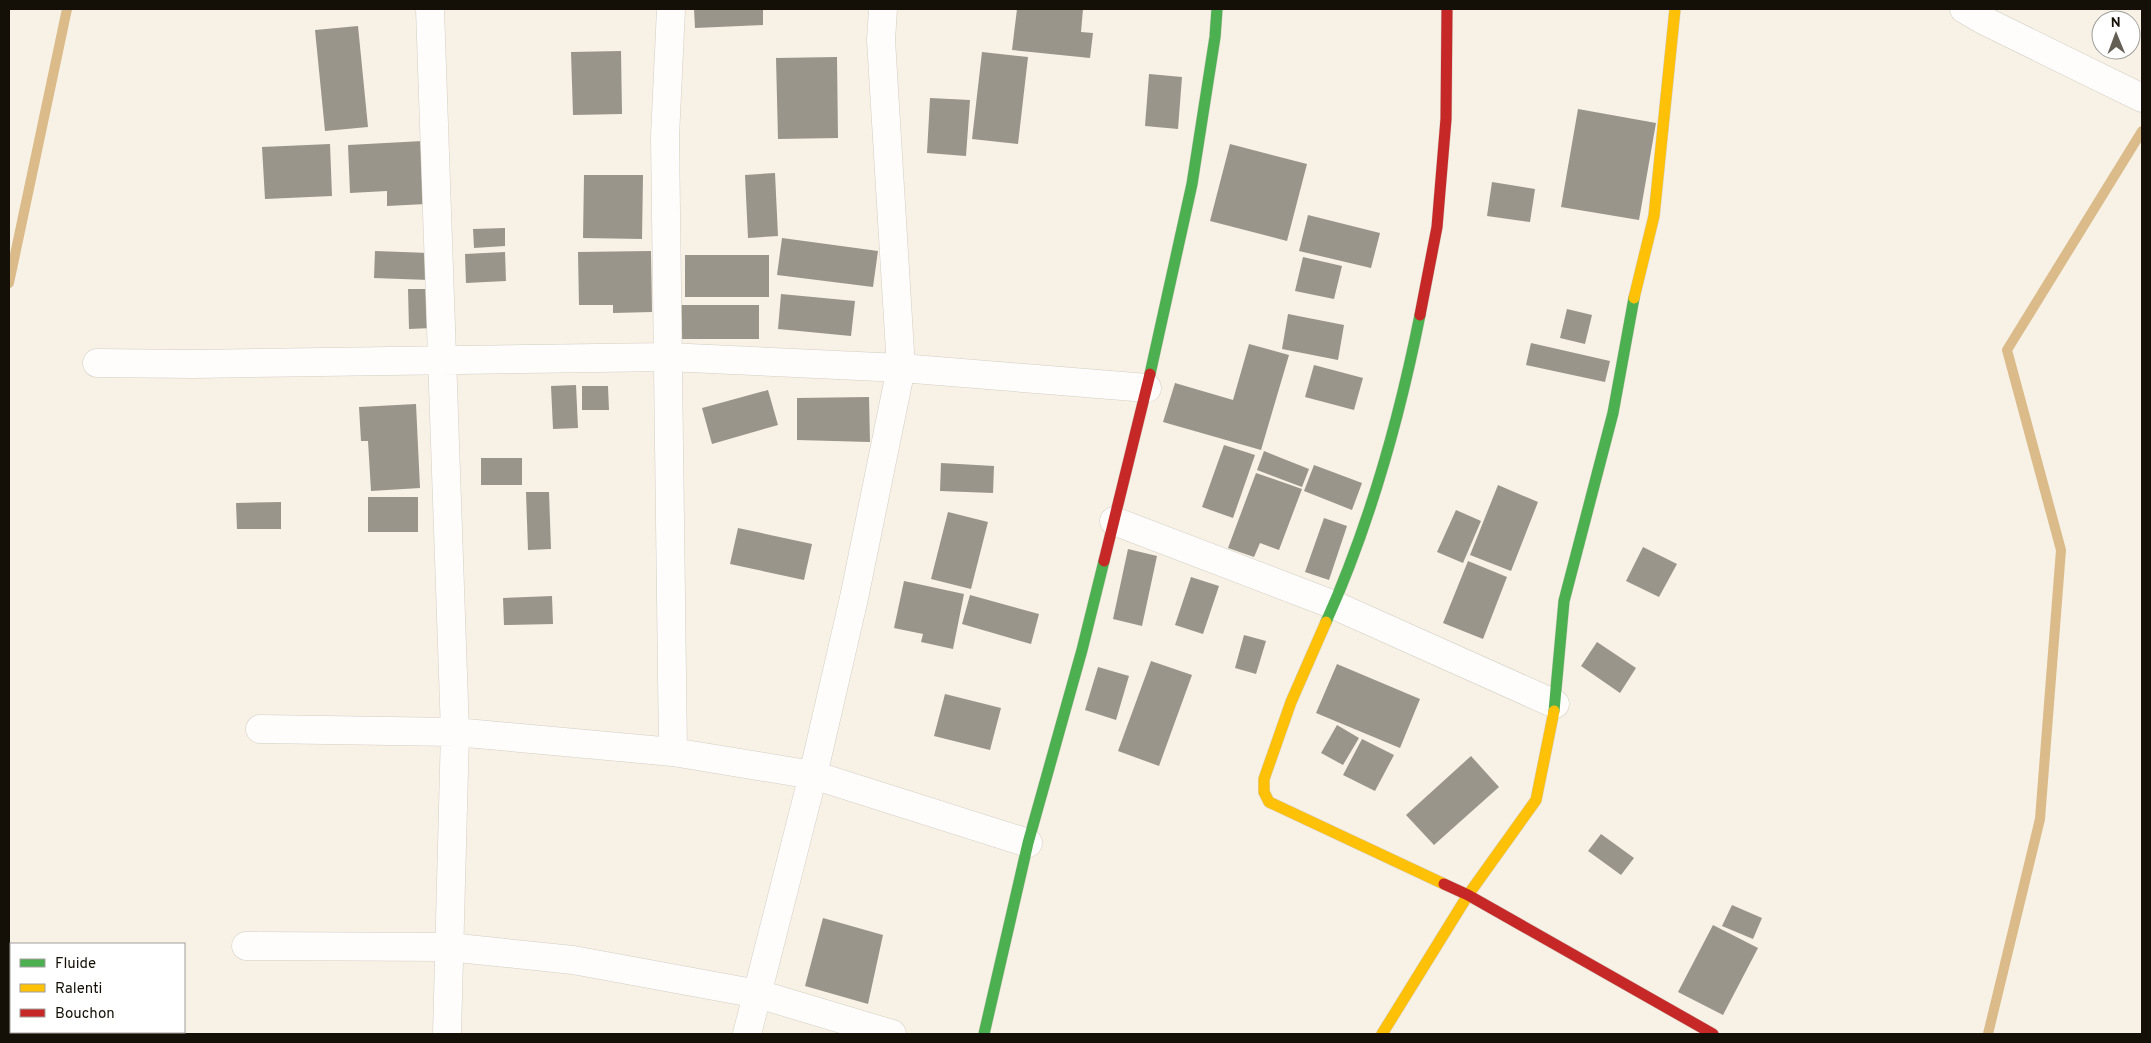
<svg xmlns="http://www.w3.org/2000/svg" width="2151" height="1043" font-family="Overpass,sans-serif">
<rect width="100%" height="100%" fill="#f7f1e6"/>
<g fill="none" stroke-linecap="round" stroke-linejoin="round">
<!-- stream -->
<path stroke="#dabb89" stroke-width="10" d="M 9,283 L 67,9
M 1988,1034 L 2040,819 L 2061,550 L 2007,350 L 2142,131"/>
</g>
<!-- building -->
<path fill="#9a958b" d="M 694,9 L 763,9 L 763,25 L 695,28 Z
M 1017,9 L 1083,9 L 1081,32 L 1093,33 L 1090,58 L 1012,50 Z
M 358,26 L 368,127 L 325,131 L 315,30 Z
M 621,51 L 622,114 L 573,115 L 571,52 Z
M 982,52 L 1028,57 L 1018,144 L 972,139 Z
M 837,57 L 838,138 L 778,139 L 776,58 Z
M 1149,74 L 1182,77 L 1178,129 L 1145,126 Z
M 930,98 L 970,100 L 966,156 L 927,153 Z
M 1578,109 L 1656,123 L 1639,220 L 1561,207 Z
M 423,141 L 426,204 L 387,206 L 387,191 L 350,193 L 348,145 Z
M 330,144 L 332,196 L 265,199 L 262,147 Z
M 1230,144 L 1307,164 L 1287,241 L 1210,221 Z
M 775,173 L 778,236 L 748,238 L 745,175 Z
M 584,175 L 643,175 L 642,239 L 583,238 Z
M 1492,182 L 1535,189 L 1530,222 L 1487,216 Z
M 1308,215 L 1380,233 L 1371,268 L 1299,251 Z
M 505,228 L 505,246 L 474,248 L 473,229 Z
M 782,238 L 878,251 L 873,287 L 777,275 Z
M 375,251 L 429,253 L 429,280 L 374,278 Z
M 651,251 L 652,312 L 613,313 L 613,305 L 579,305 L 578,252 Z
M 505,252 L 506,281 L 466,283 L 465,254 Z
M 685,255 L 769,255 L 769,297 L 685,297 Z
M 1303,257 L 1342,266 L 1334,299 L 1295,291 Z
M 408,289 L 431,289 L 432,328 L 409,329 Z
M 781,294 L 855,301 L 851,336 L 778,329 Z
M 678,305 L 759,305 L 759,339 L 678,339 Z
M 1567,309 L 1592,315 L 1585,344 L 1560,338 Z
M 1288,314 L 1344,325 L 1338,360 L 1282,349 Z
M 1531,343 L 1610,361 L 1605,382 L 1526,365 Z
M 1249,344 L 1289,355 L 1261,450 L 1163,422 L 1175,383 L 1233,400 Z
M 1314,365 L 1363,378 L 1354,410 L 1305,397 Z
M 576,385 L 578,428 L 553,429 L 551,386 Z
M 582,386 L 608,386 L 609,410 L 582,410 Z
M 768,390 L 778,425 L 712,444 L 702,408 Z
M 869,397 L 870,442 L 797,440 L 797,398 Z
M 416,404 L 420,488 L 371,491 L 368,441 L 361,441 L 359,407 Z
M 1224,445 L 1255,455 L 1233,518 L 1202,507 Z
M 1264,451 L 1309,469 L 1302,487 L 1257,470 Z
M 481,458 L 522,458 L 522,485 L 481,485 Z
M 941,463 L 994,466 L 993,493 L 940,491 Z
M 1314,465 L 1362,483 L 1352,510 L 1304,491 Z
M 1256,473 L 1302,489 L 1279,550 L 1260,543 L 1254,557 L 1228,548 Z
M 1498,485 L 1538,502 L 1511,571 L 1470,555 Z
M 526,492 L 549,492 L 551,549 L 528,550 Z
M 368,497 L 418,497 L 418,532 L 368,532 Z
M 281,502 L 281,529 L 237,529 L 236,503 Z
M 1456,510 L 1481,521 L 1463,563 L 1437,552 Z
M 948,512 L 988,522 L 971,589 L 931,579 Z
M 1324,518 L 1347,526 L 1329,580 L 1305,572 Z
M 738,528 L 812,544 L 804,580 L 730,564 Z
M 1643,547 L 1677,564 L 1659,597 L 1626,581 Z
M 1128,549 L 1157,556 L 1142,626 L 1113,619 Z
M 1468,561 L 1507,577 L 1483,639 L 1443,623 Z
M 1191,577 L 1219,586 L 1203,634 L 1175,625 Z
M 904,581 L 964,594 L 953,649 L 921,642 L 923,634 L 894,628 Z
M 970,595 L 1039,614 L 1031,644 L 962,624 Z
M 552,596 L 553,624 L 504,625 L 503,598 Z
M 1244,635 L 1266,641 L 1256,674 L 1235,668 Z
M 1597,642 L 1636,668 L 1620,693 L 1581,666 Z
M 1151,661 L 1192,675 L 1159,766 L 1118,751 Z
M 1337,664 L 1420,699 L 1400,748 L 1316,713 Z
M 1098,667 L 1129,676 L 1116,720 L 1085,710 Z
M 945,694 L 1001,708 L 990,750 L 934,736 Z
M 1337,725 L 1359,738 L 1343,765 L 1321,753 Z
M 1362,739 L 1394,755 L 1375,791 L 1343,775 Z
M 1471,756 L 1499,787 L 1434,845 L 1406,815 Z
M 1601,834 L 1634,858 L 1621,875 L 1588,851 Z
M 1732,905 L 1762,918 L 1753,939 L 1722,926 Z
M 823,918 L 883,935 L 868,1004 L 805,986 Z
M 1713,925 L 1758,948 L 1723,1015 L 1678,992 Z"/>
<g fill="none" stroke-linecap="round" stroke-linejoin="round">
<!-- street casing -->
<g stroke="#d4cec4" stroke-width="29">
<path id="street" d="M 430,9 L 455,732 L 447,1034
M 671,9 L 665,136 L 673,752
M 1964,9 L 1983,20 L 2142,98
M 97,363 L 194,364 L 667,357 L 901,368 L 1147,388
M 1114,521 L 1334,605 L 1555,704
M 260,729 L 455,732 L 673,752 L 813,775 L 1028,843
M 246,946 L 448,947 L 573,960 L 758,994 L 892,1034
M 747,1034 L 813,775 L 854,598 L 901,368 L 881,40 L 883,9"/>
</g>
<!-- fast casing -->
<g stroke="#d4cec4" stroke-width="12">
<path id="fast" d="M 1150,374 L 1192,184 L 1215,37 L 1217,9
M 1326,622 C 1370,524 1399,420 1420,315
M 1554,711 L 1564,601 L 1613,413 L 1634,298
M 984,1034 L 1028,843 L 1082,650 L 1104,561"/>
</g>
<!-- slow casing -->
<g stroke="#d4cec4" stroke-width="12">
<path id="slow" d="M 1634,298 L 1654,216 L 1675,9
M 1326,622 L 1291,702 L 1264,779 L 1264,792 L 1269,802 L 1444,884
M 1382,1034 L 1468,895 L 1536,800 L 1554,711"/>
</g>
<!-- jam casing -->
<g stroke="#d4cec4" stroke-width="12">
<path id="jam" d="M 1420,315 L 1437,227 L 1446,119 L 1447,9
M 1104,561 L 1150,374
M 1444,884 L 1468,895 L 1713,1034"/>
</g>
<!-- street -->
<use href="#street" stroke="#fefdfb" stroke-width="28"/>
<!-- fast -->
<use href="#fast" stroke="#4caf50" stroke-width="11"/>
<!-- slow -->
<use href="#slow" stroke="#ffc107" stroke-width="11"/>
<!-- jam -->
<use href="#jam" stroke="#c62828" stroke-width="11"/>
</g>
<!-- border -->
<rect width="2151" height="1043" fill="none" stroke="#151007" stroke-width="20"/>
<!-- legend -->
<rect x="10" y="943" width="175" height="90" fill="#ffffff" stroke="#a19f9c"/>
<rect x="20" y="959" width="25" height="8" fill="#4caf50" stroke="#a19f9c"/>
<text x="55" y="968" font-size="15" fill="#151007">Fluide</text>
<rect x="20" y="984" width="25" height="8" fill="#ffc107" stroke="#a19f9c"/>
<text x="55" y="993" font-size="15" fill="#151007">Ralenti</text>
<rect x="20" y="1009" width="25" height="8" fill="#c62828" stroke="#a19f9c"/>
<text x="55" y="1018" font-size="15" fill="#151007">Bouchon</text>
<!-- north arrow -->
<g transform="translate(2116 35) rotate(359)"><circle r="24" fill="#ffffff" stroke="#a19f9c"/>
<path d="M0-4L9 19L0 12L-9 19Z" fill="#645f55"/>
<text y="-8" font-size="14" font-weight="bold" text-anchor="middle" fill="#151007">N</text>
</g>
</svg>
